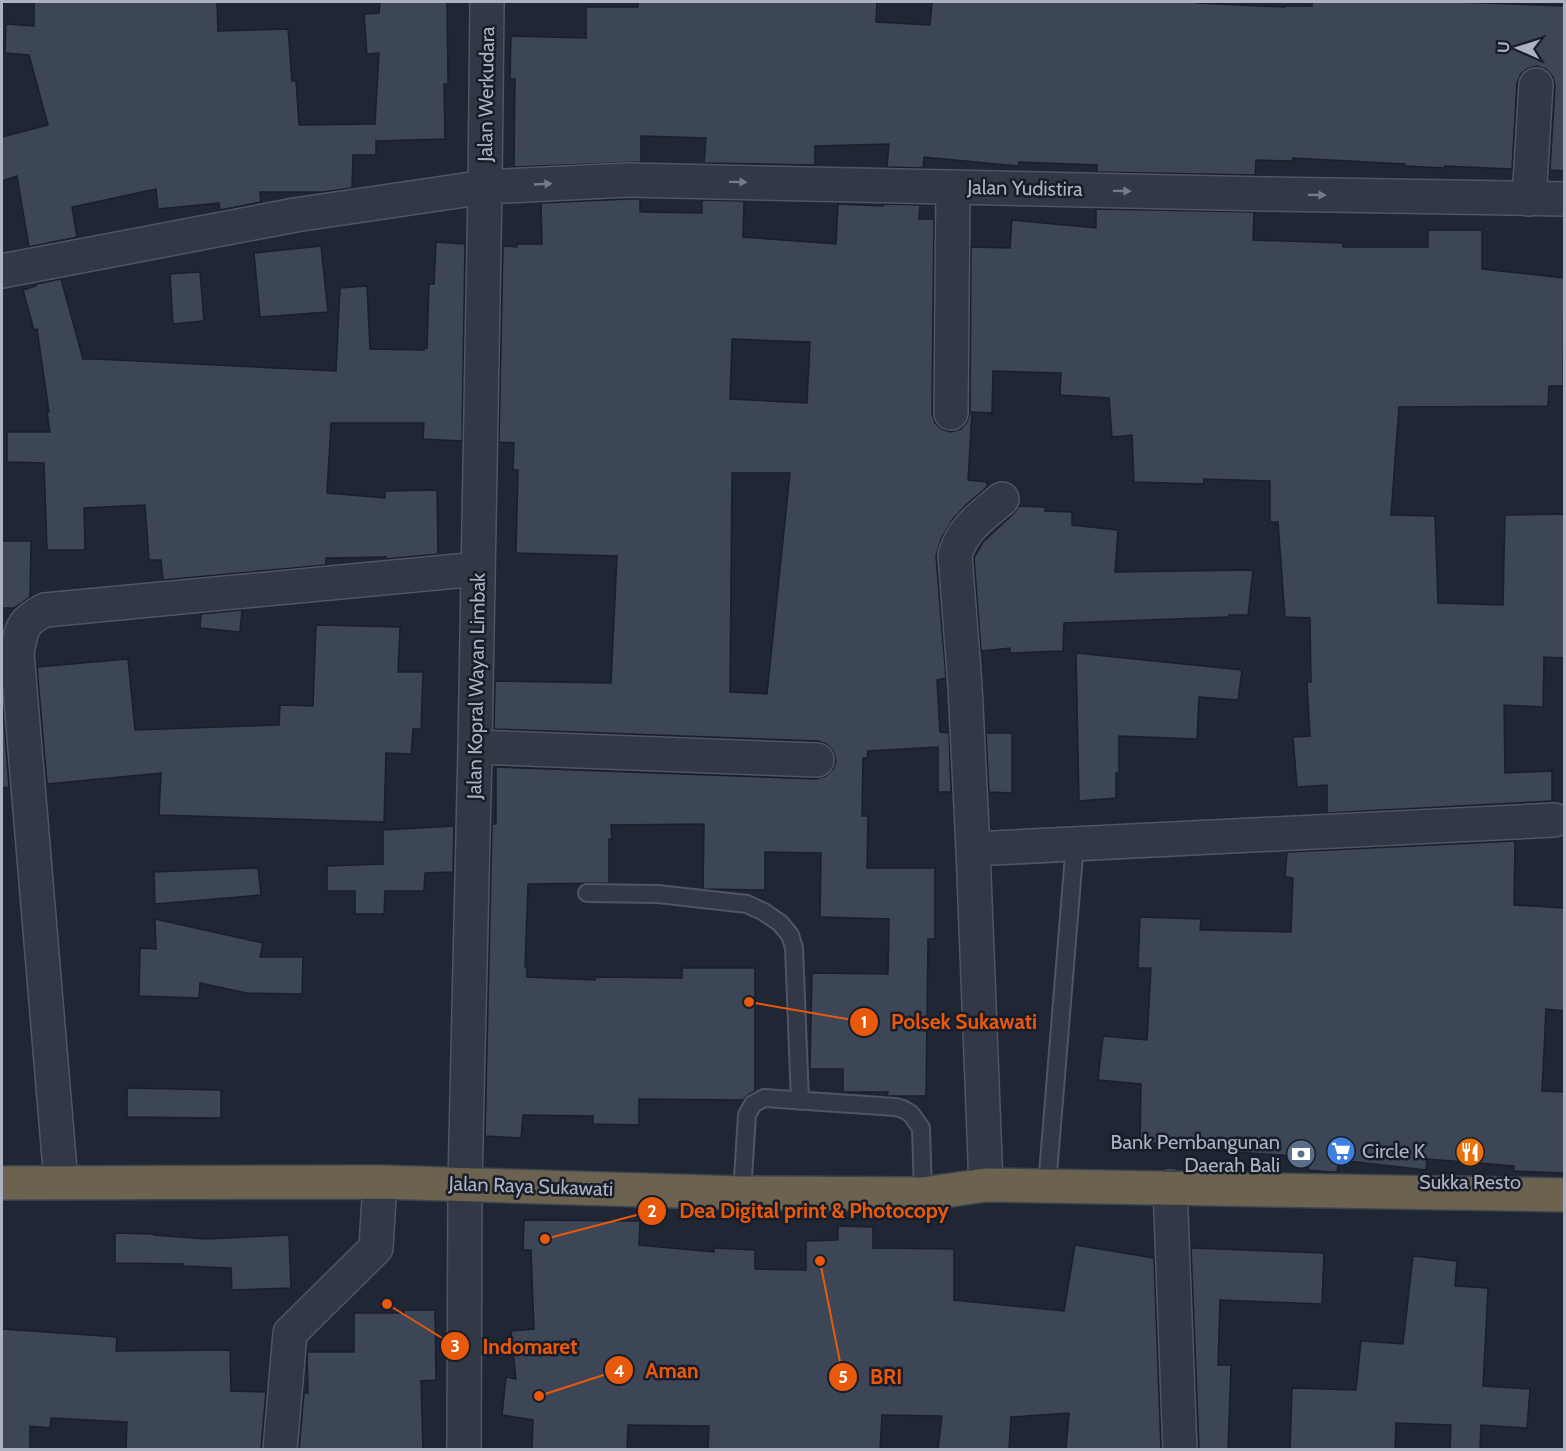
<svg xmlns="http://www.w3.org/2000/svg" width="1566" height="1451" font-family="Cabin,sans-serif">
<rect width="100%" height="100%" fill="#1f2634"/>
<!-- building -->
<path fill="#3d4657" stroke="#1a1f2b" stroke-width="1.5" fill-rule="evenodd" d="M 34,2 L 217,2 L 218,31 L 288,29 L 292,81 L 296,81 L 299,125 L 375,124 L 379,53 L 367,54 L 364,14 L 379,13 L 380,2 L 447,2 L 448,84 L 444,84 L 445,139 L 376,141 L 376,155 L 353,155 L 352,188 L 323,192 L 260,192 L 261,202 L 220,210 L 219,203 L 158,209 L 156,189 L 72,207 L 77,237 L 29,247 L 17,176 L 2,181 L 2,137 L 48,125 L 29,55 L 5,53 L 6,24 L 34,26 Z
M 638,2 L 877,2 L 876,22 L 930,25 L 932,2 L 1197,2 L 1197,3 L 1285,7 L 1285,6 L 1312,6 L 1312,2 L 1456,2 L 1564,6 L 1564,171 L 1550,170 L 1555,86 L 1553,77 L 1547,70 L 1537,66 L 1527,69 L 1521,74 L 1517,83 L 1512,169 L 1445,166 L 1445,168 L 1405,166 L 1405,164 L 1293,158 L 1292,161 L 1256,160 L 1255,175 L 1097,172 L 1097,165 L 1019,162 L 1018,166 L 924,157 L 923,168 L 887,167 L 889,144 L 815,146 L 815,165 L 704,163 L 706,138 L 641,136 L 641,162 L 514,167 L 515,79 L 510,79 L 511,36 L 586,38 L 586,7 L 638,7 Z
M 628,199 L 640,199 L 640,211 L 642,212 L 702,213 L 702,200 L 744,201 L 743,237 L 836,244 L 838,204 L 883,206 L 884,204 L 920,205 L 919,219 L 934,219 L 932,413 L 935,423 L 942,429 L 950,432 L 961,429 L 967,422 L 970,413 L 971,247 L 1010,248 L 1012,220 L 1096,228 L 1096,209 L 1254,212 L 1253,240 L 1343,243 L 1343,247 L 1428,247 L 1428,230 L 1482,230 L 1482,269 L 1564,278 L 1563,386 L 1549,386 L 1548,406 L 1399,407 L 1391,515 L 1435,516 L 1438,603 L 1503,605 L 1505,515 L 1564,514 L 1564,658 L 1544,657 L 1543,707 L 1504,705 L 1505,773 L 1552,771 L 1552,801 L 1327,813 L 1327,785 L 1297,787 L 1293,737 L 1310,736 L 1307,682 L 1311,682 L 1310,618 L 1285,617 L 1278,522 L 1270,522 L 1270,481 L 1204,479 L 1204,484 L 1134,482 L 1132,435 L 1112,437 L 1109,398 L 1060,395 L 1061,373 L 993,371 L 992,413 L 972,412 L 968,480 L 987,482 L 987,487 L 967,504 L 953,519 L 941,539 L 936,556 L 946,678 L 937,680 L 940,732 L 949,733 L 951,792 L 938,792 L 938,747 L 868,751 L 867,758 L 863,758 L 862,816 L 868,816 L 867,868 L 935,868 L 935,939 L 928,939 L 926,1096 L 887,1096 L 888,1092 L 843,1092 L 843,1069 L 810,1069 L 812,973 L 888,974 L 889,919 L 820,917 L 821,853 L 765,852 L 765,890 L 703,889 L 704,824 L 611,825 L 612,839 L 609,839 L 609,883 L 528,884 L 525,967 L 527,967 L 527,977 L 595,980 L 595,977 L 682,978 L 682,968 L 755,968 L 755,1091 L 748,1095 L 743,1100 L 639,1099 L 639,1125 L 593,1124 L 593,1116 L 523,1115 L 521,1138 L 485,1136 L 492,824 L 496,824 L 496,767 L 816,779 L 826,776 L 833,769 L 836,761 L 833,751 L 826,744 L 818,741 L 494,729 L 495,681 L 611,683 L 617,556 L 516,553 L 518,470 L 513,470 L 514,443 L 499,442 L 503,246 L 517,247 L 517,244 L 542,244 L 541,203 ZM 732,339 L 810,342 L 807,403 L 730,399 ZM 732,473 L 790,473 L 767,694 L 730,692 Z
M 436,242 L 465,244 L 462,441 L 423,439 L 424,423 L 331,423 L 327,493 L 385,498 L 385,491 L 437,490 L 438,554 L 386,559 L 386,557 L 326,558 L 326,565 L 163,580 L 161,560 L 149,560 L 145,505 L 84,508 L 85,550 L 47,550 L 44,463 L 7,462 L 7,432 L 50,432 L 47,412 L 49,412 L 37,329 L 34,330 L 23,290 L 36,286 L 36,284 L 61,279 L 83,359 L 96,359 L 336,371 L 340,288 L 367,286 L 370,349 L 424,350 L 424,348 L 427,348 L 429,284 L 434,284 Z
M 321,246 L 328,312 L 260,317 L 254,253 Z
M 200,272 L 204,321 L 173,324 L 170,274 Z
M 1019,506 L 1045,507 L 1045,511 L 1072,512 L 1072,525 L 1118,530 L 1115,572 L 1253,570 L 1248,615 L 1229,615 L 1229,617 L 1064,623 L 1063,651 L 1010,653 L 1010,648 L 981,651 L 974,558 L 983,542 L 1014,513 Z
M 2,541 L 31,541 L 30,597 L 14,608 L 2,608 Z
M 242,610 L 240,632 L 200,628 L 201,614 Z
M 316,625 L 400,627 L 398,672 L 423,672 L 421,729 L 413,729 L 411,754 L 386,753 L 384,822 L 159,815 L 161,773 L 47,784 L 37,667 L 128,659 L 135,730 L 279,725 L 280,705 L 313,706 Z
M 1076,653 L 1242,670 L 1238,700 L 1199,697 L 1197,739 L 1119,736 L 1119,773 L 1116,773 L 1116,798 L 1079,801 Z
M 2,693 L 9,787 L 2,788 Z
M 986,733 L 1012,733 L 1012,793 L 989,792 Z
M 454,826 L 453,872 L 425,873 L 424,891 L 385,891 L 384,914 L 355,914 L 355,891 L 327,891 L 327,866 L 383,864 L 383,830 Z
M 1515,841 L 1514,905 L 1564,908 L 1564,1011 L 1546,1009 L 1542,1091 L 1564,1092 L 1564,1173 L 1514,1171 L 1514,1166 L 1427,1159 L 1426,1170 L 1339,1160 L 1337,1172 L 1328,1172 L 1308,1170 L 1309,1157 L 1207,1150 L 1207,1144 L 1140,1143 L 1141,1084 L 1098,1080 L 1103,1036 L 1147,1040 L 1151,968 L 1138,968 L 1140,917 L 1201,919 L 1200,930 L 1291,932 L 1293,878 L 1285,877 L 1287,852 Z
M 258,868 L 261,895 L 155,904 L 154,872 Z
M 155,919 L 263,943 L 260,957 L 303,957 L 302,994 L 246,993 L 200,983 L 199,998 L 139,996 L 140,948 L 156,949 Z
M 127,1088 L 221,1090 L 221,1118 L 127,1117 Z
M 524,1220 L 640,1221 L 639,1245 L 714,1252 L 714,1248 L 755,1250 L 755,1269 L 806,1270 L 806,1241 L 838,1240 L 838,1226 L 873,1227 L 873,1248 L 954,1249 L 954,1300 L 1064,1311 L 1075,1245 L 1154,1258 L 1161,1449 L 1066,1449 L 1069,1413 L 1011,1417 L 1009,1449 L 938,1449 L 942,1416 L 882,1415 L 880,1449 L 708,1449 L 709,1426 L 628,1425 L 627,1449 L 532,1449 L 533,1420 L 502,1415 L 506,1377 L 516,1379 L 511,1331 L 534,1329 L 531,1250 L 523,1250 Z
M 115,1233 L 154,1234 L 154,1235 L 206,1239 L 289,1235 L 291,1288 L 232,1290 L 231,1268 L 183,1266 L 183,1264 L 115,1263 Z
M 1191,1248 L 1324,1253 L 1322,1304 L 1220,1300 L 1218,1365 L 1231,1365 L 1228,1449 L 1199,1449 Z
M 1413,1256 L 1457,1261 L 1455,1286 L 1488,1288 L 1483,1386 L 1530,1389 L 1527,1428 L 1481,1425 L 1480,1449 L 1450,1449 L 1451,1425 L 1396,1423 L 1395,1449 L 1290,1449 L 1292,1388 L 1356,1390 L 1361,1341 L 1403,1344 Z
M 404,1310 L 435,1310 L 436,1380 L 421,1381 L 423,1449 L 299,1449 L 304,1393 L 308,1393 L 307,1352 L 354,1352 L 354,1313 L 404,1313 Z
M 2,1329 L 117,1337 L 116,1351 L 230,1350 L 231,1391 L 266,1392 L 261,1449 L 126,1449 L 127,1422 L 51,1418 L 50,1428 L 30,1426 L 30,1449 L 2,1449 Z"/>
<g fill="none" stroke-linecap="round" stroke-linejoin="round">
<!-- lane casing -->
<g stroke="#505563" stroke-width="20">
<path id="lane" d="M 587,893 L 658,894 L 747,904 L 764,912 L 780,923 L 790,935 L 794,948 L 800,1101
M 1047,1186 L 1075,843
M 742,1193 L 747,1115 L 753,1104 L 764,1098 L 895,1107 L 903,1109 L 911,1114 L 921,1128 L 923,1194"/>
</g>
<!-- street casing -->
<g stroke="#505563" stroke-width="36">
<path id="street" d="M 1529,199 L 1536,85
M 2,271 L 295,215 L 485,187 L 628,180 L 1266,194 L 1564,199
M 951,413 L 953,187
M 475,747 L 817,760
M 973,849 L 1554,820
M 61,1182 L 17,653 C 22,628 21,622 45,610 L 478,569
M 986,1185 L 973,849 L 965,686 L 955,555 C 963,528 981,517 1002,499
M 1170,1187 L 1180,1450
M 280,1450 L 290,1333 L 376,1248 L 380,1182
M 464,1450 L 465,1184 L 475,747 L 485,187 L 487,2"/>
</g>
<!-- highway casing -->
<g stroke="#3d424f" stroke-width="36">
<path id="highway" d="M 2,1183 L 380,1182 L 742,1193 L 923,1194 L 986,1185 L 1564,1195"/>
</g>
<!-- lane -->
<use href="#lane" stroke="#323845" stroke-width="16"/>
<!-- street -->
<use href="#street" stroke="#323845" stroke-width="33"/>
<!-- highway -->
<use href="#highway" stroke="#6b624f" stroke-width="33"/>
</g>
<!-- one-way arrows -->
<defs><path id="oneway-solid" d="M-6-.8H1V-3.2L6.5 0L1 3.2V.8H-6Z" transform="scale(1.5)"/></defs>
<g fill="#757b8a">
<use href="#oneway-solid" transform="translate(738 182) rotate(1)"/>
<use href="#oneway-solid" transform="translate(543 184) rotate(-3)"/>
<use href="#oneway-solid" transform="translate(1122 191) rotate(1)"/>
<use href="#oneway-solid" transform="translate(1317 195) rotate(1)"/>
</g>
<!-- icons -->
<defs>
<g id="supermarket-disc" transform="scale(1.5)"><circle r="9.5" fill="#3f7fe0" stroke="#181d29"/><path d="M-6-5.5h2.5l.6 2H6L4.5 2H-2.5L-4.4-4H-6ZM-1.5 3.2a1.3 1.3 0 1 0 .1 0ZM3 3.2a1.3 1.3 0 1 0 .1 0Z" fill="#fff"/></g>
<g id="restaurant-disc" transform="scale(1.5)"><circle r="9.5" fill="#e8710a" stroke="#181d29"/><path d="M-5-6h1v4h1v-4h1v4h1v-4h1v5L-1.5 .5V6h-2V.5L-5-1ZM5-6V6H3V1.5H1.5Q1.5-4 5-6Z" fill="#fff"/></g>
<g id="bank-disc" transform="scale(1.5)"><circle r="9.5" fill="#5c6f8a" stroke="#181d29"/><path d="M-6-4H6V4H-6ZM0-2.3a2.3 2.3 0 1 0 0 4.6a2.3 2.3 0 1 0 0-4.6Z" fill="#fff"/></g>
</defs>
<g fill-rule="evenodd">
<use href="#supermarket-disc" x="1341" y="1151"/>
<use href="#restaurant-disc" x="1470" y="1152"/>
<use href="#bank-disc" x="1301" y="1154"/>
</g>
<g text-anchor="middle" stroke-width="5" stroke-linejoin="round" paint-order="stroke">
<!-- street labels -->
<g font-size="20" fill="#acb2c2" stroke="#181d29">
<text transform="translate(486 94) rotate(-89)" y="7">Jalan Werkudara</text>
<text transform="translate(1025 188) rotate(1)" y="7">Jalan Yudistira</text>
<text transform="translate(476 686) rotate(-89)" y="7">Jalan Kopral Wayan Limbak</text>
<text transform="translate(531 1186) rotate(2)" y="7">Jalan Raya Sukawati</text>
</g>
<!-- poi labels -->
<g font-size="20" fill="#acb2c2" stroke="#181d29" text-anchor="end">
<text x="1280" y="1149">Bank Pembangunan<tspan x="1280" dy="23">Daerah Bali</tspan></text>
<text x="1362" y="1158" text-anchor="start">Circle K</text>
<text x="1470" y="1189" text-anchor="middle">Sukka Resto</text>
</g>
</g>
<!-- callouts -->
<path fill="none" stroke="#e8590c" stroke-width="2" d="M749 1002L864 1022M545 1239L652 1211M387 1304L455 1346M539 1396L619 1370M820 1261L843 1377"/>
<g fill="#e8590c" stroke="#181d29" stroke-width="2">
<circle cx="749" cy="1002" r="6"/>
<circle cx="545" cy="1239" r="6"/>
<circle cx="387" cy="1304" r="6"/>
<circle cx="539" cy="1396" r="6"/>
<circle cx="820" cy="1261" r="6"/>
<circle cx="864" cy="1022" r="15"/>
<circle cx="652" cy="1211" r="15"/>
<circle cx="455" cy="1346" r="15"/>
<circle cx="619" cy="1370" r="15"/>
<circle cx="843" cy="1377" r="15"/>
</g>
<g font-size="18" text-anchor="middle" font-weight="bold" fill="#fff">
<text x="864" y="1028">1</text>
<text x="652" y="1217">2</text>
<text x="455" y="1352">3</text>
<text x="619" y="1377">4</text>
<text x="843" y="1383">5</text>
</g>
<g font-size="21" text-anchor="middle" font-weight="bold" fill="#e8590c" stroke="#181d29" stroke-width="5" stroke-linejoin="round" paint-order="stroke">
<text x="964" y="1029">Polsek Sukawati</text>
<text x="814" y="1218">Dea Digital print &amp; Photocopy</text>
<text x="530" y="1354">Indomaret</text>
<text x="672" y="1378">Aman</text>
<text x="886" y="1384">BRI</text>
</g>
<!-- border -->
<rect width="1566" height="1451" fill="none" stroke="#acb2c2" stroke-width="6"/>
<!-- north arrow -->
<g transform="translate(1518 48) rotate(273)" stroke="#181d29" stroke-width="4.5" paint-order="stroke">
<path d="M0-4.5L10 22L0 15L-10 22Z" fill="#acb2c2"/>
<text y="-9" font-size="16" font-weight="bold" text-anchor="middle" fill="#acb2c2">U</text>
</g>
</svg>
